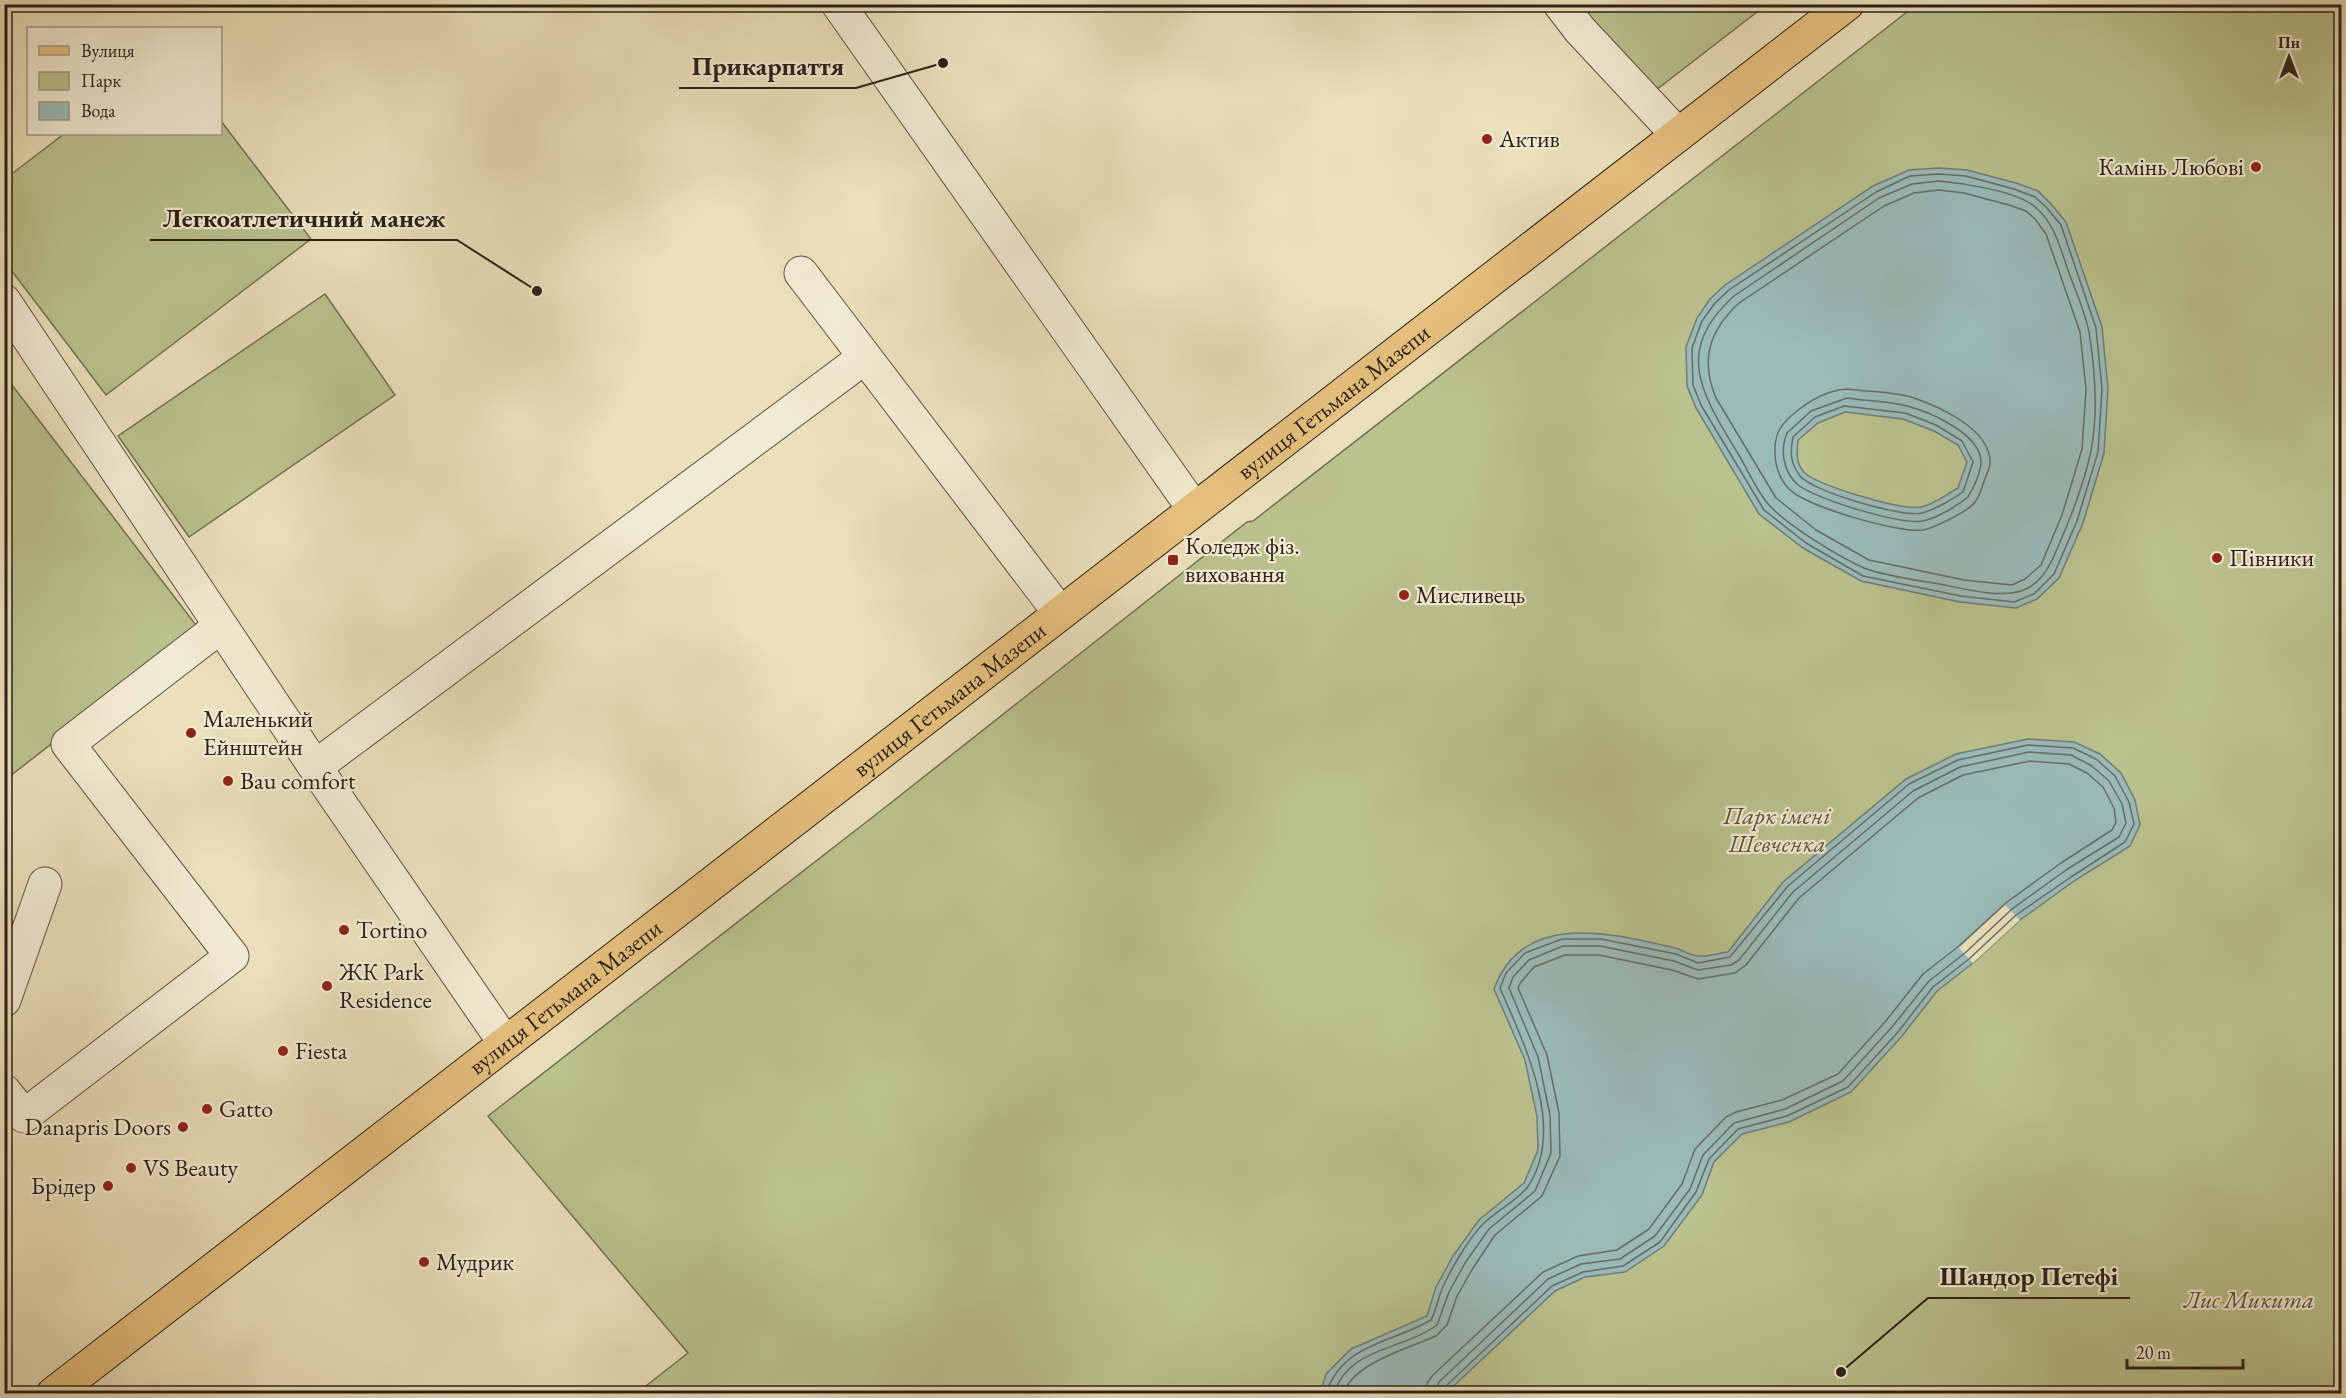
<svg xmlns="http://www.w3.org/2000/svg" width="2346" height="1398" font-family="'EB Garamond',serif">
<rect width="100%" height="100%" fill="#ebe0bb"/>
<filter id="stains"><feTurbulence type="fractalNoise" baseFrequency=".00333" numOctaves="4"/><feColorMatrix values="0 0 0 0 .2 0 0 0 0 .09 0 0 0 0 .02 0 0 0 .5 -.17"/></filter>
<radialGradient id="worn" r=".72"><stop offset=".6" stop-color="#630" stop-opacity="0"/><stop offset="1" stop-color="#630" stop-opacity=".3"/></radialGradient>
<!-- green -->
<path fill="#bac28e" stroke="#727153" stroke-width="1.5" d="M 1569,5 L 1766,5 L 1647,97 Z
M 1916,5 L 2341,5 L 2341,1393 L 637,1393 L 688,1353 L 488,1116 L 883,809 L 1247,522 L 1253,521 Z
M 221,121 L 311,239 L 106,395 L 5,262 L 5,179 L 64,134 L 220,134 Z
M 325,294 L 395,395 L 189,537 L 118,436 Z
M 5,376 L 199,629 L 5,780 Z"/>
<!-- water -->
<path fill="#9bbbb9" stroke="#6e7d79" stroke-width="1.5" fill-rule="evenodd" d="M 1939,168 L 1967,170 L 2016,183 L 2038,191 L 2051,204 L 2066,222 L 2102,327 L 2108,389 L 2104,453 L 2083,523 L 2059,578 L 2037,599 L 2016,608 L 1960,602 L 1861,581 L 1803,548 L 1759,514 L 1696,408 L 1687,386 L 1686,347 L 1697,318 L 1710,299 L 1725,285 L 1873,186 L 1909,170 ZM 1845,412 L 1903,419 L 1934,431 L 1958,445 L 1967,462 L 1958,488 C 1947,494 1933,505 1921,507 C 1902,511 1821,486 1806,474 C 1795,465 1797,452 1798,440 L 1818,423 Z
M 2028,739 L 2074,742 L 2100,754 L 2121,773 L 2135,800 L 2140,825 L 2130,846 L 2074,881 L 2020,920 L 1973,963 L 1937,991 L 1902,1036 L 1851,1092 L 1789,1122 L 1742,1134 L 1714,1162 L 1702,1195 L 1664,1246 L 1625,1272 L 1585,1277 L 1555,1291 L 1446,1393 L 1320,1394 L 1326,1374 L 1351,1349 L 1427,1316 L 1436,1287 L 1453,1256 L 1479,1220 L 1524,1183 L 1538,1150 L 1537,1117 L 1525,1060 L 1494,989 C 1523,910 1611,933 1675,948 C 1683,950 1693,957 1701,956 C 1710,956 1720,953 1728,952 L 1783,882 L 1906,779 L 1956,754 Z"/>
<!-- pier -->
<path fill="#ebe0bb" d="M 2005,905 L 2020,920 L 1973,963 L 1959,948 Z"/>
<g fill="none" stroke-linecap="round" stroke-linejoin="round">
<!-- shore -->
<path stroke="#636e68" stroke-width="1.5" d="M 1939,174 L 1966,176 L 2014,189 L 2035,197 L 2047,208 L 2061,225 L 2096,328 L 2102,389 L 2098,452 L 2077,521 L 2054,574 L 2034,594 L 2014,602 L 1961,596 L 1863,576 L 1806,543 L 1764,510 L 1701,405 L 1693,385 L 1692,348 L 1702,321 L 1715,303 L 1729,290 L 1876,192 L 1910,176 Z
M 1939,181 C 1962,183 2016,191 2034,206 C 2055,223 2060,248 2069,273 C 2076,292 2085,312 2089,332 C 2095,369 2098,414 2091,451 C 2085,479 2074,509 2063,535 C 2054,555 2048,578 2026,589 C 2006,599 1967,590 1945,585 C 1923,581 1883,576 1864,568 C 1839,557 1787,525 1769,505 C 1756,490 1747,468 1737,452 C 1702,394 1673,351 1734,296 L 1879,198 L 1912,184 Z
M 1939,190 L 1964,193 L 2009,205 L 2026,211 L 2035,219 L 2046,234 L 2080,332 L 2086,389 L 2082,449 L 2062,515 L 2041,565 L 2025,579 L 2012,585 L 1964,580 L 1869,560 L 1816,530 L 1776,498 L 1716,398 C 1700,360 1709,331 1739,303 L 1884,206 L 1914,193 Z
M 1847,389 C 1868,392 1891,391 1911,397 C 1938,406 1992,429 1990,464 C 1989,470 1986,476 1984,481 C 1982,488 1980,496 1975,502 C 1969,511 1934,528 1923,530 C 1898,533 1807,507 1789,489 C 1778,477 1774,464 1775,447 C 1776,433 1780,426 1791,416 C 1806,403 1827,390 1847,389 Z
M 1847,398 C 1866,401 1888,401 1907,406 C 1930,412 1981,434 1981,462 C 1981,472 1973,489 1968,497 C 1957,506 1937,518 1923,521 C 1901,525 1814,499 1797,484 C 1783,471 1780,450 1787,433 L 1811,411 Z
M 1844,406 L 1905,413 L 1936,425 L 1962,441 L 1973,462 L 1963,492 C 1953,499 1934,510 1922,513 C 1902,518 1812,491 1800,476 C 1790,463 1790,452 1793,437 L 1815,417 Z
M 1326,1394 C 1341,1344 1392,1343 1431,1320 C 1436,1310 1438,1299 1442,1289 C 1451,1269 1468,1239 1484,1223 C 1496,1211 1520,1199 1529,1185 C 1566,1127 1524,1044 1500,988 L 1506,973 L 1525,953 L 1562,939 L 1601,939 L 1676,954 L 1698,963 L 1730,957 L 1788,886 L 1909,784 L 1958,760 L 2028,745 L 2073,748 L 2096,759 L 2115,776 L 2129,802 L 2134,824 L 2125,842 L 2071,877 L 2016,915 L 1969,959 L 1933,987 L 1898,1032 L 1848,1087 L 1787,1116 L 1738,1129 L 1709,1159 L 1696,1192 L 1660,1242 L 1623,1266 L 1583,1272 L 1552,1286 L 1445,1387 L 1443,1394
M 1334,1394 C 1348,1347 1404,1350 1437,1325 L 1449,1292 L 1465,1263 L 1489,1229 L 1535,1191 L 1551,1153 L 1550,1115 L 1538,1057 L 1509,988 L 1513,977 L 1529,960 L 1563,946 L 1600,946 L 1674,961 L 1698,970 L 1731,965 L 1739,960 L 1793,892 L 1913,791 L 1960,767 L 2029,752 L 2071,755 L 2092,766 L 2109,781 L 2122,804 L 2126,823 L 2119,837 L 2066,870 L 2012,909 L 1965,953 L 1929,981 L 1892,1027 L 1843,1081 L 1785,1109 L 1734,1123 L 1703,1155 L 1690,1189 L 1655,1236 L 1620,1259 L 1581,1264 L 1548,1279 L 1439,1382 L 1435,1394
M 1343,1394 C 1353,1363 1409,1348 1436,1336 L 1447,1325 L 1457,1296 L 1473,1268 L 1495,1235 L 1542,1196 L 1560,1156 L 1559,1113 L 1547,1055 L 1518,988 L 1521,982 L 1534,967 L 1565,955 L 1599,955 L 1672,970 L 1698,979 L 1735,973 L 1746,965 L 1799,898 L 1918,798 L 1963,775 L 2030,761 L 2069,764 L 2087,773 L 2103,787 L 2114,808 L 2116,822 L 2112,830 L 2061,863 L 2007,902 L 1959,946 L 1923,974 L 1885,1022 L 1838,1074 L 1782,1100 L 1736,1112 L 1726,1117 L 1695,1149 L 1682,1184 L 1649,1229 L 1617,1250 L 1578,1256 L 1543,1272 L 1433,1375 L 1427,1383 L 1426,1394"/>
<!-- minor casing -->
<g stroke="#5b5041" stroke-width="35">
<path id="minor" d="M 838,4 L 1194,509
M 1560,4 L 1580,30 L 1678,135
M 801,273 L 1060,613
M 4,301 L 315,767 L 505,1043
M 315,767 L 865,357
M 4,1000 L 45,884
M 4,1091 L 24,1116 L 232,956 L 68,744 L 221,626"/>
</g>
<!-- major casing -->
<g stroke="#2b2018" stroke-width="35">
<g id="major">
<path id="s1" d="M 53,1394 L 1847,4"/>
</g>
</g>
<!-- minor -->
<use href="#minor" stroke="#f2ebd3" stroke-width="33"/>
<!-- major -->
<use href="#major" stroke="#e6c07e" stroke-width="33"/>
</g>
<!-- markers -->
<g fill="#8f2418" stroke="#f2ebd3" stroke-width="2">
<circle cx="1487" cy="139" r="6"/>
<circle cx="2256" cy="167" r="6"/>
<circle cx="2217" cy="558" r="6"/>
<rect x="1167" y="554" width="12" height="12" rx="3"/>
<circle cx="1404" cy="595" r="6"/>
<circle cx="191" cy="733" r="6"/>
<circle cx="228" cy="781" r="6"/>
<circle cx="344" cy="930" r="6"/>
<circle cx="327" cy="986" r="6"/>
<circle cx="283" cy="1051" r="6"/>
<circle cx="207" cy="1109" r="6"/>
<circle cx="183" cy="1127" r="6"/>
<circle cx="131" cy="1168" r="6"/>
<circle cx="108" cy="1186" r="6"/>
<circle cx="424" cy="1262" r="6"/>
</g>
<g text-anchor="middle" stroke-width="4.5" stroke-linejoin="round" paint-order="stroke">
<!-- poi labels -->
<g font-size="24" fill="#2b2018" stroke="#f2ebd3" text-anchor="start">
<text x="1499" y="147">Актив</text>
<text x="2244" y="175" text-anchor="end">Камінь Любові</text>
<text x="1185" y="554">Коледж фіз.<tspan x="1185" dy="28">виховання</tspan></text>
<text x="2229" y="566">Півники</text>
<text x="1416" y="603">Мисливець</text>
<text x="203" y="727">Маленький<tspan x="203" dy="28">Ейнштейн</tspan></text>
<text x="240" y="789">Bau comfort</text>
<text x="356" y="938">Tortino</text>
<text x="339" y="980">ЖК Park<tspan x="339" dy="28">Residence</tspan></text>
<text x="295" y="1059">Fiesta</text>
<text x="219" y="1117">Gatto</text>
<text x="171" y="1135" text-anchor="end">Danapris Doors</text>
<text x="143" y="1176">VS Beauty</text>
<text x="96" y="1194" text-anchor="end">Брідер</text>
<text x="436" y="1270">Мудрик</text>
</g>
<!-- street labels -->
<g font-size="24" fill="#2b2018" stroke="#f2ebd3">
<text dy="8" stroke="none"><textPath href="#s1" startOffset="1620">вулиця Гетьмана Мазепи</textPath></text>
<text dy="8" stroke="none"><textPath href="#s1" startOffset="1134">вулиця Гетьмана Мазепи</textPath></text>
<text dy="8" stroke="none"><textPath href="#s1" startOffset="648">вулиця Гетьмана Мазепи</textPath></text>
</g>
<!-- park labels -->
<g font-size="24" font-style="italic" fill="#56513b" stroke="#f2ebd3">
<text x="1777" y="824">Парк імені<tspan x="1777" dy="28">Шевченка</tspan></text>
<text x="2249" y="1308">Лис Микита</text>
</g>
</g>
<!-- callouts -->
<path fill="none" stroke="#2b2018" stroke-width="2" d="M943 63L856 88H679M537 291L457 240H150M1841 1372L1928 1298H2130"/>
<g fill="#2b2018" stroke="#f2ebd3" stroke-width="2">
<circle cx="943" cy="63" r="6"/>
<circle cx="537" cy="291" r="6"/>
<circle cx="1841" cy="1372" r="6"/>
</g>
<g font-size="26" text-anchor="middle" font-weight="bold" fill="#2b2018" stroke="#f2ebd3" stroke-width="4.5" stroke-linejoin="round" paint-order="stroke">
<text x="768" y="75">Прикарпаття</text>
<text x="304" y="227">Легкоатлетичний манеж</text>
<text x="2029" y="1285">Шандор Петефі</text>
</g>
<!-- margin -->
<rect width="2346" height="1398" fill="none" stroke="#ebe0bb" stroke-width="24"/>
<rect x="6" y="6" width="2334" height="1386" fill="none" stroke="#2b2018" stroke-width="3"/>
<rect x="12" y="12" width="2322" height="1374" fill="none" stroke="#2b2018" stroke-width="1.5"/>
<!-- legend -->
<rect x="27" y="27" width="195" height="108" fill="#f2ebd3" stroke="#a29a88" stroke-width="1.5"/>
<rect x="39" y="46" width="30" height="9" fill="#e6c07e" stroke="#a29a88" stroke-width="1.5"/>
<text x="81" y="57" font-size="18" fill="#2b2018">Вулиця</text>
<rect x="39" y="72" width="30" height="18" fill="#bac28e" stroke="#a29a88" stroke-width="1.5"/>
<text x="81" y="87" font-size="18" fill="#2b2018">Парк</text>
<rect x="39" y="102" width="30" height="18" fill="#9bbbb9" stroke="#a29a88" stroke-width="1.5"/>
<text x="81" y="117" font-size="18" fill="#2b2018">Вода</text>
<!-- north arrow -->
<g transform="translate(2289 57)" stroke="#f2ebd3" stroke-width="4.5" paint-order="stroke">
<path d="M0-4.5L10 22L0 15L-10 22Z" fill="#2b2018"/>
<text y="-9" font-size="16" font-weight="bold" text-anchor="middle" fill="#2b2018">Пн</text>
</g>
<!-- scale -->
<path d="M2127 1359v9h116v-9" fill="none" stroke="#2b2018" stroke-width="3"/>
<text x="2136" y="1359" font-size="18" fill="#2b2018" stroke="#f2ebd3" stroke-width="4.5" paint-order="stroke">20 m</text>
<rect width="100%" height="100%" filter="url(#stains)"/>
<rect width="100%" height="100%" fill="url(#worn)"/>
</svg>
